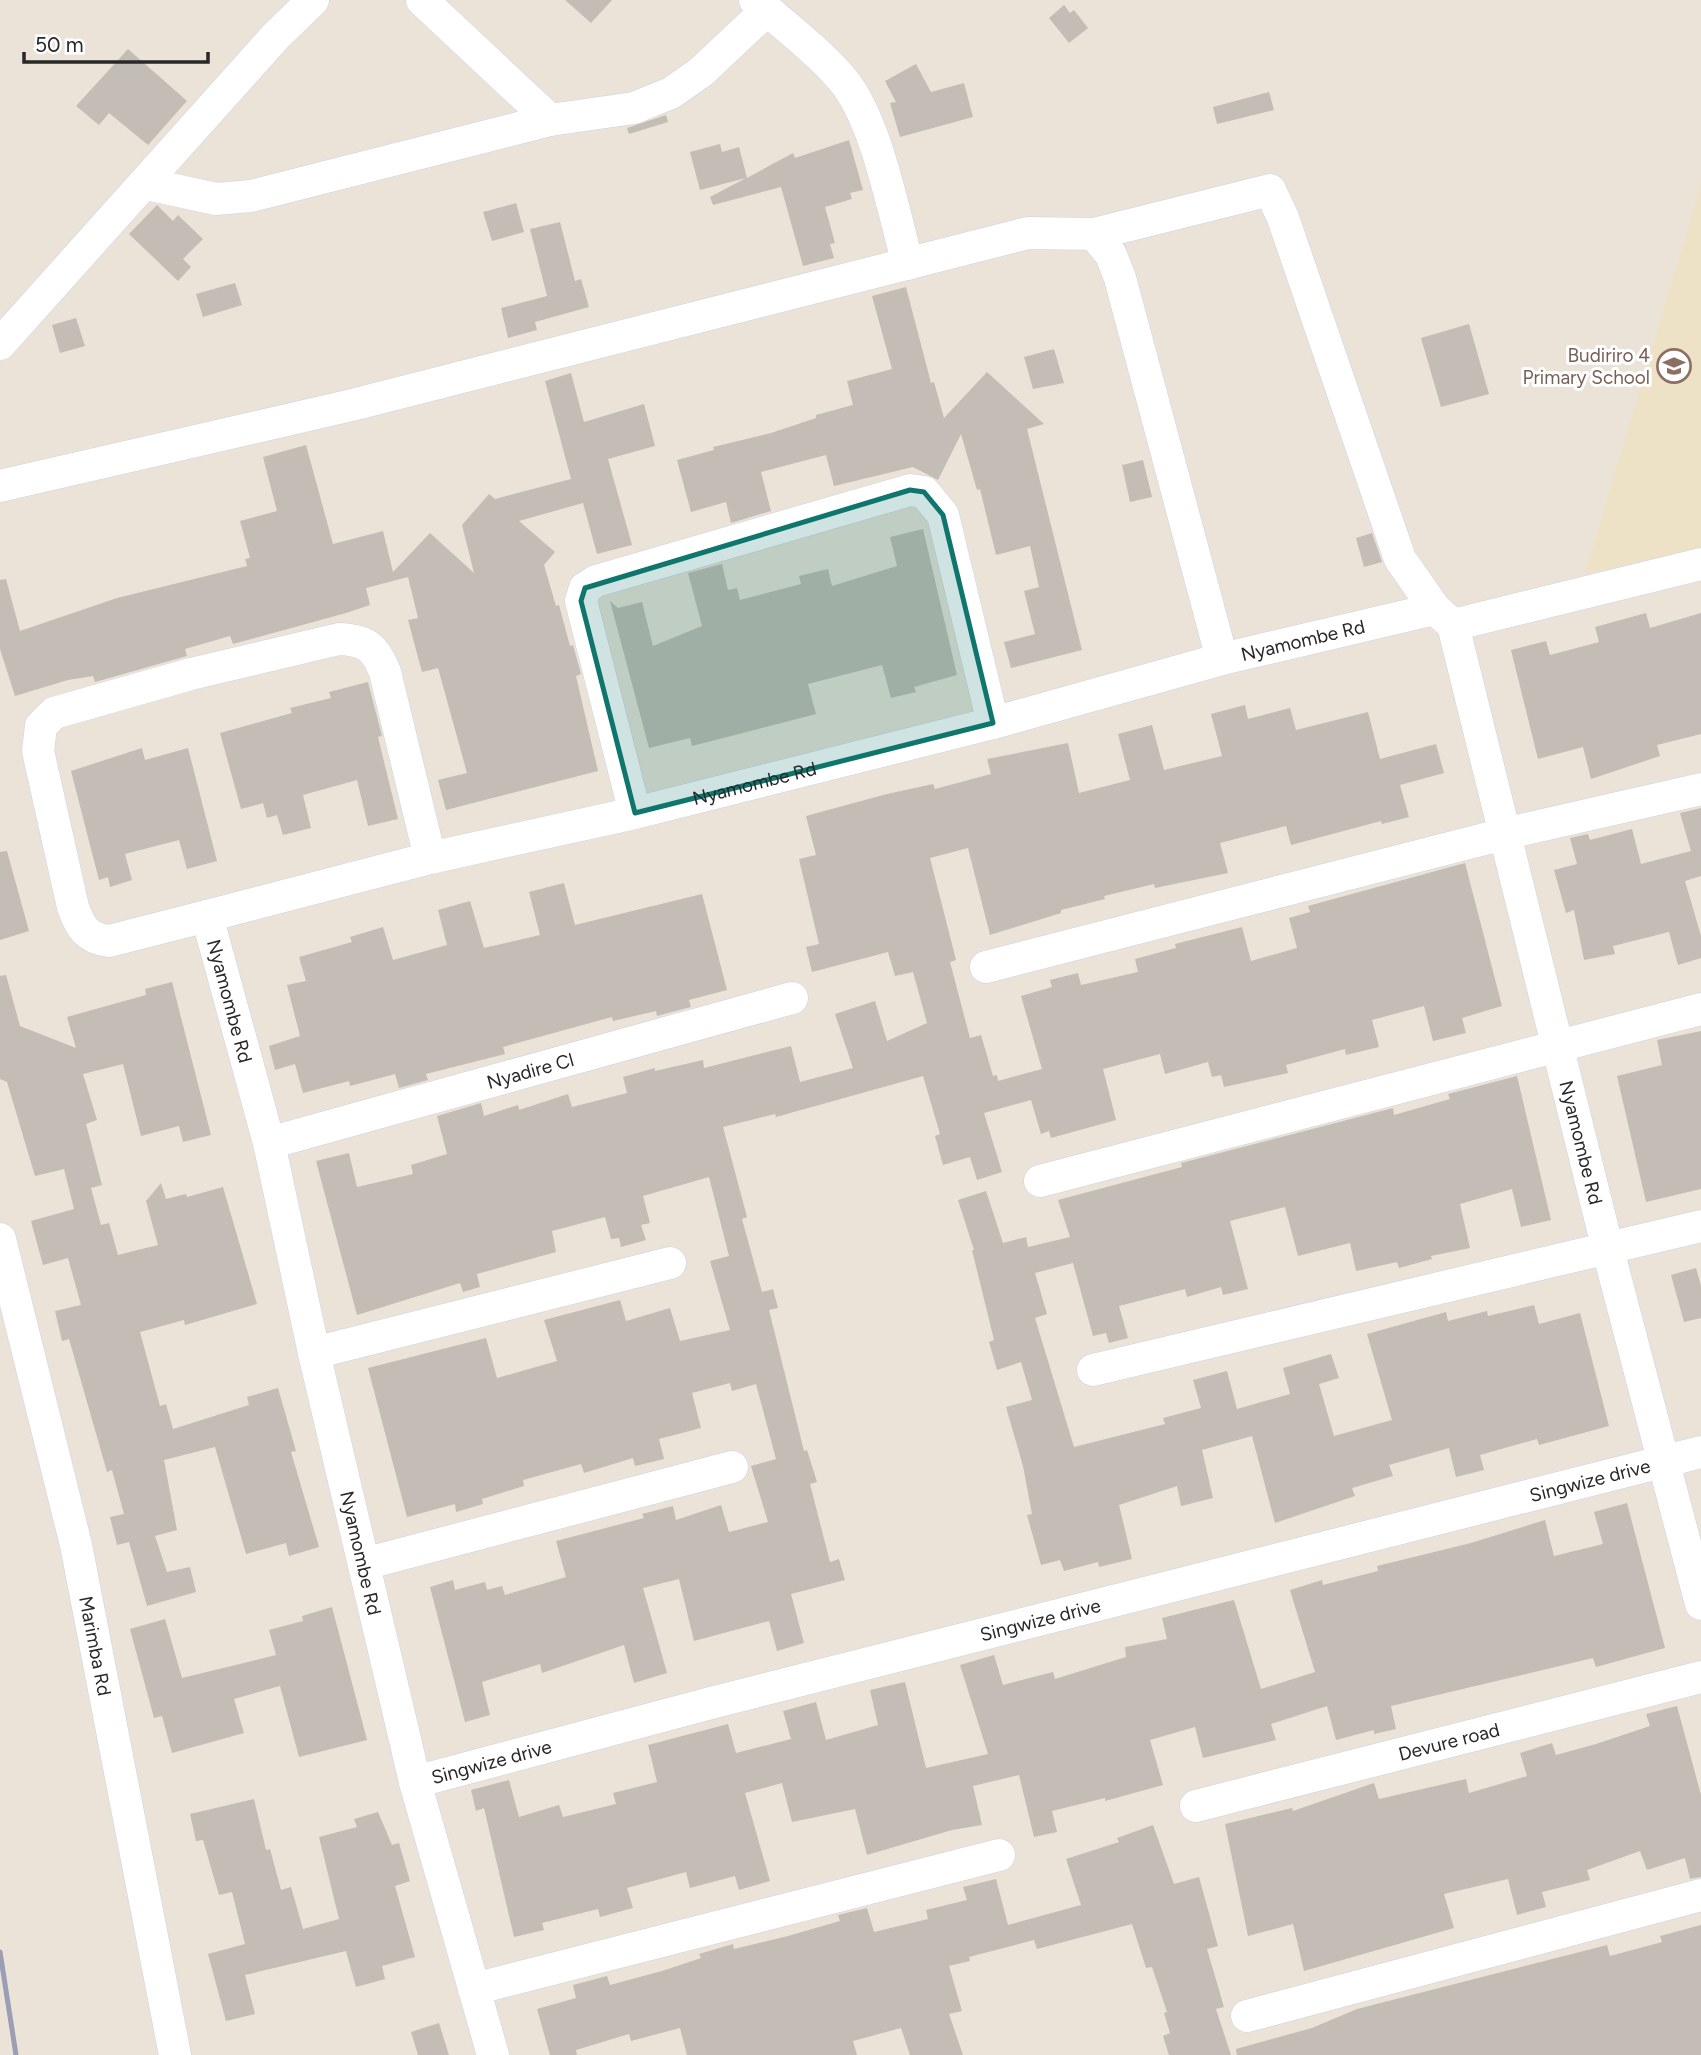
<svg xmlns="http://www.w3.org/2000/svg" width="1701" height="2055" font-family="Figtree,sans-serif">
<rect width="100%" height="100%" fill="#ebe3d8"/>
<!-- education -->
<path fill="#eee2c6" d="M 1701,184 L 1701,548 L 1585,574 Z"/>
<!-- building -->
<path fill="#c3bdb5" d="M 565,0 L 612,0 L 591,23 Z
M 1064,5 L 1070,13 L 1074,10 L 1088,28 L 1069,43 L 1049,18 Z
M 128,49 L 187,101 L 148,145 L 109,113 L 99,125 L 76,106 Z
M 916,64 L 931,92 L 964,83 L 973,117 L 900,137 L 890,103 L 896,102 L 885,81 Z
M 1269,92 L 1274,110 L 1217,124 L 1213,107 Z
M 666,115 L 668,122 L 629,134 L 627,128 Z
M 849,140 L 863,190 L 850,193 L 852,199 L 825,207 L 835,243 L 830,244 L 834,258 L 803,266 L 781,187 L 713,205 L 710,197 L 746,178 L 700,190 L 690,152 L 720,144 L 722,152 L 739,147 L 747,178 L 793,153 L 795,158 Z
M 516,203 L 524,232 L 492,241 L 483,212 Z
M 157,205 L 173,221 L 178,215 L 203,239 L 183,259 L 191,267 L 178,281 L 129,234 Z
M 560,222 L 575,281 L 581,279 L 589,307 L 535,322 L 537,330 L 508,338 L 501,308 L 547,296 L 530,229 Z
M 235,283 L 242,305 L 203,317 L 196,294 Z
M 906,287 L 931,383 L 934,382 L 944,418 L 987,372 L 1044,424 L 1027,429 L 1082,650 L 1011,668 L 1004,642 L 1035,634 L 1024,591 L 1039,587 L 1030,546 L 996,555 L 980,489 L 977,490 L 961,434 L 938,480 L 913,467 L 834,486 L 826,455 L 761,472 L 771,511 L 731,523 L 726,502 L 691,512 L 677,460 L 714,450 L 713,447 L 771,433 L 816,418 L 816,415 L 853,405 L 847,381 L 892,369 L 872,296 Z
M 76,318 L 85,346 L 60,353 L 52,325 Z
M 1469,324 L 1489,394 L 1441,407 L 1421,338 Z
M 1054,349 L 1064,383 L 1033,389 L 1024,357 Z
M 571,373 L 584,422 L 644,404 L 655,446 L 608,459 L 632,545 L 597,554 L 583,503 L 519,521 L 555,552 L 544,565 L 556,606 L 559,605 L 570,646 L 573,645 L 581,674 L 576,676 L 598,771 L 446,810 L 438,780 L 467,773 L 438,668 L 422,672 L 408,620 L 418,618 L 408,577 L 366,588 L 370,605 L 346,613 L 233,644 L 230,636 L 185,649 L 187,656 L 95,682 L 93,676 L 68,680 L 15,696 L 0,649 L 0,580 L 6,579 L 20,631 L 117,598 L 247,566 L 245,559 L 250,558 L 240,521 L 277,511 L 263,457 L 306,445 L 333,544 L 383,531 L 393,572 L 430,533 L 474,573 L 462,525 L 489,494 L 495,499 L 571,479 L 545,381 Z
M 1143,460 L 1152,497 L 1130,502 L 1122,465 Z
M 923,529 L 957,675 L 914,687 L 916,692 L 891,698 L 882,665 L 808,684 L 816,714 L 692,746 L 690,738 L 649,748 L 610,601 L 618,608 L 642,602 L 653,646 L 702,626 L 688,573 L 722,564 L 728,590 L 737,588 L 740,600 L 801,584 L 799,576 L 828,569 L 832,586 L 897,566 L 890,537 Z
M 1372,533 L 1382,562 L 1364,567 L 1356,538 Z
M 1646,613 L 1650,628 L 1701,613 L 1701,734 L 1657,745 L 1660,756 L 1591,779 L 1583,747 L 1538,759 L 1511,650 L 1546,641 L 1550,655 L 1599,642 L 1595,627 Z
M 368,682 L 382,736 L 378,737 L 398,819 L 368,826 L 357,780 L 303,795 L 311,828 L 283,835 L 277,815 L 267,818 L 263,803 L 241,809 L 220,733 L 292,713 L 290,708 L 331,698 L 329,692 Z
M 1245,705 L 1248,719 L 1290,708 L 1296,730 L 1368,712 L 1380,759 L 1436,744 L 1444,773 L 1400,785 L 1409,817 L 1382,824 L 1381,821 L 1291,845 L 1286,826 L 1220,843 L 1228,873 L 1155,888 L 1154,884 L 1104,896 L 1105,899 L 1061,910 L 1061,913 L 990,935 L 968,848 L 930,858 L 956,960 L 950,962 L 970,1038 L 981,1035 L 993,1076 L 997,1075 L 998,1081 L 1042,1069 L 1021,996 L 1052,987 L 1050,980 L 1078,973 L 1081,985 L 1138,972 L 1135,959 L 1176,948 L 1175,944 L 1242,927 L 1251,961 L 1297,948 L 1289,918 L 1310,912 L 1308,906 L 1465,863 L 1502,1006 L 1462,1018 L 1466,1033 L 1433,1041 L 1424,1006 L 1372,1020 L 1379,1047 L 1346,1055 L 1345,1049 L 1286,1065 L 1288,1073 L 1224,1087 L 1221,1075 L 1212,1077 L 1208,1062 L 1165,1074 L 1160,1054 L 1103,1069 L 1116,1120 L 1051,1138 L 1049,1131 L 1041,1134 L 1031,1100 L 984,1113 L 1002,1172 L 977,1180 L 970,1157 L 943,1165 L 935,1136 L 940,1134 L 923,1076 L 776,1117 L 775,1114 L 723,1127 L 747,1217 L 742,1219 L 762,1292 L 773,1289 L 778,1308 L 769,1310 L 804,1451 L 807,1450 L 817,1482 L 810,1484 L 830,1562 L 839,1559 L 845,1580 L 791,1594 L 804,1643 L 777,1651 L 769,1621 L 694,1641 L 679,1579 L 643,1588 L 667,1673 L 634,1683 L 624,1645 L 542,1673 L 540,1664 L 482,1682 L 490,1715 L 465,1722 L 430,1587 L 453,1580 L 455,1590 L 485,1582 L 487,1590 L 502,1586 L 505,1595 L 566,1577 L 556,1541 L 644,1518 L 642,1514 L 673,1506 L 676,1520 L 721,1505 L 729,1532 L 768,1522 L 751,1466 L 776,1459 L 756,1384 L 732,1391 L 730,1383 L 692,1393 L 701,1428 L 659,1439 L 664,1459 L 635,1466 L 633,1458 L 584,1473 L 581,1464 L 523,1480 L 524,1486 L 482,1499 L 483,1504 L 456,1512 L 455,1504 L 407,1517 L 368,1368 L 486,1338 L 497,1378 L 557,1361 L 544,1320 L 620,1300 L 626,1321 L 670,1308 L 680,1341 L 730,1330 L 710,1261 L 729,1256 L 709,1177 L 643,1196 L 650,1223 L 641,1225 L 646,1240 L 621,1247 L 619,1238 L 611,1239 L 605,1217 L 552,1231 L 556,1252 L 477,1274 L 480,1287 L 463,1292 L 460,1283 L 357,1315 L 316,1161 L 349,1153 L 357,1187 L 413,1174 L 411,1165 L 447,1154 L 437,1116 L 481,1103 L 484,1116 L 518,1105 L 519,1110 L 568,1094 L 572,1107 L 627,1093 L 623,1077 L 655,1068 L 655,1071 L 703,1060 L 704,1068 L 791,1046 L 800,1082 L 853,1068 L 835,1014 L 875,1001 L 887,1041 L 927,1023 L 913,972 L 895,976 L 888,952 L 812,972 L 806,947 L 819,944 L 799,859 L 816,855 L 806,816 L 887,794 L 933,784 L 935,789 L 991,774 L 987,759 L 1068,743 L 1079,793 L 1130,780 L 1118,734 L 1152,725 L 1164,770 L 1222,756 L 1211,714 Z
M 142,748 L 145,760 L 188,748 L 217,861 L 187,869 L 179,840 L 125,854 L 132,880 L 110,887 L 108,877 L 99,880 L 71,771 Z
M 1701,808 L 1701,876 L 1685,881 L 1701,936 L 1701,958 L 1678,965 L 1669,932 L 1613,946 L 1615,954 L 1584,960 L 1574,910 L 1566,913 L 1554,870 L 1577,864 L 1570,838 L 1588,834 L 1590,840 L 1632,829 L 1641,864 L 1691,851 L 1680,813 Z
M 7,851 L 29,931 L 0,940 L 0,852 Z
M 564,883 L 575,925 L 702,894 L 727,990 L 689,1000 L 691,1007 L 657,1016 L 656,1011 L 613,1021 L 612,1017 L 503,1047 L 505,1054 L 426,1074 L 428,1080 L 399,1088 L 395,1074 L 350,1086 L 349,1081 L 303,1093 L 295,1064 L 275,1070 L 269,1046 L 300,1036 L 287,985 L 306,981 L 299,957 L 352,942 L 350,937 L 383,927 L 393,960 L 447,945 L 438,910 L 470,901 L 484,948 L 540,935 L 529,892 Z
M 6,975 L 20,1026 L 76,1048 L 67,1017 L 146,995 L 145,989 L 172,982 L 211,1135 L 183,1142 L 179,1126 L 141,1136 L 123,1064 L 83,1074 L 97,1120 L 86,1124 L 102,1185 L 91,1188 L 101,1225 L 109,1223 L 118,1255 L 158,1245 L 146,1201 L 161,1183 L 166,1199 L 186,1194 L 187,1197 L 223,1187 L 257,1304 L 185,1325 L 184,1320 L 140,1332 L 160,1406 L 166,1404 L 173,1429 L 249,1405 L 247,1397 L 278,1388 L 296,1451 L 291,1452 L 319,1547 L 289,1556 L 286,1543 L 246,1554 L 215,1447 L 164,1460 L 177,1530 L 155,1536 L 167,1572 L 190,1567 L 196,1592 L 147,1606 L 129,1542 L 117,1545 L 110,1517 L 124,1514 L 112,1470 L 107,1472 L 69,1339 L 62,1341 L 55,1311 L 81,1305 L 68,1258 L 43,1265 L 31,1221 L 74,1209 L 64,1169 L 35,1176 L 7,1082 L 0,1079 L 0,976 Z
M 1701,1031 L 1701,1189 L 1646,1202 L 1617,1076 L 1662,1065 L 1657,1040 Z
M 1517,1076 L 1551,1220 L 1521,1227 L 1512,1189 L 1460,1204 L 1470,1248 L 1431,1256 L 1432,1259 L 1399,1268 L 1397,1262 L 1356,1271 L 1350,1243 L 1298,1256 L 1285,1207 L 1230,1221 L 1248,1289 L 1223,1295 L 1221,1287 L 1187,1297 L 1185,1289 L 1119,1306 L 1128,1338 L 1109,1343 L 1106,1333 L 1093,1336 L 1073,1263 L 1035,1273 L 1047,1314 L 1035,1318 L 1074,1447 L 1165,1424 L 1163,1418 L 1201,1408 L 1193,1380 L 1227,1371 L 1237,1409 L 1290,1394 L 1283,1368 L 1331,1354 L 1339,1378 L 1319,1384 L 1334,1436 L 1392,1420 L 1367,1334 L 1446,1312 L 1448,1321 L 1487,1311 L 1488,1316 L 1534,1305 L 1539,1324 L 1580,1313 L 1609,1426 L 1539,1445 L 1537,1439 L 1480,1455 L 1484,1470 L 1456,1477 L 1449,1448 L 1389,1465 L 1393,1476 L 1352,1488 L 1355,1496 L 1275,1523 L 1252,1436 L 1202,1450 L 1213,1498 L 1181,1506 L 1177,1486 L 1119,1505 L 1132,1559 L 1099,1567 L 1098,1562 L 1064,1571 L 1060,1560 L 1041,1565 L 1027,1515 L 1032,1514 L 1023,1466 L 1006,1407 L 1032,1400 L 1021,1362 L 997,1370 L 989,1342 L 994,1340 L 972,1250 L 974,1250 L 958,1200 L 986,1191 L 1003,1243 L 1026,1237 L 1028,1247 L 1070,1237 L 1058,1200 L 1182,1167 L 1181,1163 L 1393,1108 L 1394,1115 L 1450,1099 L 1448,1094 Z
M 1696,1268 L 1701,1286 L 1701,1318 L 1684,1322 L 1671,1275 Z
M 1627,1503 L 1665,1648 L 1596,1667 L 1593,1658 L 1391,1706 L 1396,1729 L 1374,1734 L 1374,1730 L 1336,1740 L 1327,1706 L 1271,1724 L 1276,1740 L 1203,1758 L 1195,1727 L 1150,1740 L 1163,1785 L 1105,1801 L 1105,1798 L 1052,1811 L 1057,1832 L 1034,1837 L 1019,1775 L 973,1786 L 982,1825 L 952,1830 L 867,1855 L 855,1809 L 792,1822 L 782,1783 L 745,1793 L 770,1881 L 739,1890 L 735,1876 L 690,1888 L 686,1872 L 627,1888 L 633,1908 L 600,1917 L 598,1909 L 542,1923 L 544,1930 L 514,1937 L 484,1808 L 476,1811 L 471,1790 L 509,1780 L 519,1817 L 559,1805 L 563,1817 L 616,1804 L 613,1793 L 657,1782 L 648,1745 L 728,1724 L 736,1753 L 791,1739 L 783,1711 L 816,1702 L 826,1740 L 878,1725 L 870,1690 L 905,1682 L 926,1768 L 988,1754 L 960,1665 L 994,1655 L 1003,1685 L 1053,1672 L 1055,1679 L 1126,1657 L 1125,1647 L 1167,1639 L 1162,1618 L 1234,1600 L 1261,1689 L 1315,1672 L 1290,1590 L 1322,1580 L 1323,1585 L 1378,1571 L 1377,1566 L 1471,1543 L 1545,1520 L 1554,1556 L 1603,1544 L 1594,1512 Z
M 332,1607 L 367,1740 L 299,1757 L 280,1686 L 234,1699 L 244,1733 L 172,1753 L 162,1716 L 154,1718 L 130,1629 L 165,1619 L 182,1678 L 276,1655 L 269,1630 L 303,1621 L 302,1616 Z
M 1677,1706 L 1701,1795 L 1701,1877 L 1690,1879 L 1685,1858 L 1647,1870 L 1640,1851 L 1587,1870 L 1590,1880 L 1542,1892 L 1546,1907 L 1517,1915 L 1508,1879 L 1444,1894 L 1454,1928 L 1304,1971 L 1293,1924 L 1248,1936 L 1225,1824 L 1292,1808 L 1293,1811 L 1374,1783 L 1379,1799 L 1466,1779 L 1469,1793 L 1527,1776 L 1520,1753 L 1552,1743 L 1556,1755 L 1596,1744 L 1650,1726 L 1646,1714 Z
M 254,1799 L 266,1850 L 270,1849 L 281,1890 L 291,1887 L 303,1929 L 339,1919 L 319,1837 L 357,1827 L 354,1819 L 378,1812 L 392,1845 L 399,1843 L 410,1881 L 395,1886 L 415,1957 L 382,1966 L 385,1979 L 356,1987 L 346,1951 L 245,1975 L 255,2014 L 226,2021 L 208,1954 L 245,1944 L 232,1892 L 219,1895 L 203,1840 L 196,1841 L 190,1814 Z
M 1153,1825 L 1174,1884 L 1199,1877 L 1218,1946 L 1207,1949 L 1224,2007 L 1216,2009 L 1231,2055 L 1169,2055 L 1163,2036 L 1170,2033 L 1164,2013 L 1167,2012 L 1152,1967 L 1146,1968 L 1132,1924 L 1037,1949 L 1034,1940 L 969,1957 L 970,1961 L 949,1966 L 962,2011 L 949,2014 L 963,2055 L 910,2055 L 901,2028 L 853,2041 L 857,2055 L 687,2055 L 680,2028 L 631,2041 L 629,2034 L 576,2050 L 577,2055 L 550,2055 L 537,2009 L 576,1998 L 573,1985 L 607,1976 L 610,1985 L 662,1971 L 701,1958 L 699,1954 L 733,1944 L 734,1949 L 788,1936 L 840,1921 L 838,1915 L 867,1908 L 874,1932 L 928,1919 L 926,1910 L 967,1900 L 963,1887 L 996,1879 L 1008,1925 L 1081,1905 L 1066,1859 L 1119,1842 L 1117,1838 Z
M 1701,1925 L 1701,2055 L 1237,2055 L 1236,2049 L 1312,2028 L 1357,2009 L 1607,1945 L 1610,1956 L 1662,1942 L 1660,1936 Z
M 439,2023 L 449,2055 L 418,2055 L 411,2032 Z"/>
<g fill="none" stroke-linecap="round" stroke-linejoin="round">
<!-- minor casing -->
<g stroke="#ced1e2" stroke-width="33">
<g id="minor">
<path d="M 422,0 L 550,120"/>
<path d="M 755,0 C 784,25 817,50 842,79 C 877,120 893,212 908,264"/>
<path d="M 147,184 L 216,199 L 251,196 L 550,120 L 634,108 L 671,93 L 701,72 L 767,10"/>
<path d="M 1094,234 L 1270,190 L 1283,218 L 1400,559 L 1435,609"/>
<path d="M 0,344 L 275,37 L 313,0"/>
<path d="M 0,486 L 352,405 L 1028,233 L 1094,234 L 1111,255 L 1120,278 L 1222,659"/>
<path d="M 1453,625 L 1701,564"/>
<path d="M 635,813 L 581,601 L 585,588 L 596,581 L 910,490 L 924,492 L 943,515 L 993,723"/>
<path d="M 207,916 L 109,941 C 86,938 80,927 73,907 L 38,751 L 41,726 L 54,713 L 191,674 L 339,639 C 366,640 375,647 385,672 L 430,858"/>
<path d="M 986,967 L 1504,834 L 1701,789"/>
<path id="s1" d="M 269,1143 L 792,998"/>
<path d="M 1040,1181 L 1701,1009"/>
<path id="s2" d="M 0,1239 L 76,1545 L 175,2055"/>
<path d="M 314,1353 L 670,1263"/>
<path d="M 1093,1370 L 1701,1226"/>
<path d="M 364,1564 L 732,1467"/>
<path id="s3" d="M 415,1782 L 711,1703 L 1701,1452"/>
<path id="s4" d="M 1196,1806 L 1701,1677"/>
<path d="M 474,1989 L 999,1855"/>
<path d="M 1247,2016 L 1701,1895"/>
<path id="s5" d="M 493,2055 L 415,1782 L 314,1353 L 269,1143 L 207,916 L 430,858 L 635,813 L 993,723 L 1222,659 L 1435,609 L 1453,625 L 1608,1250 L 1701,1604"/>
</g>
</g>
<!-- minor -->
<use href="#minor" stroke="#fff" stroke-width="32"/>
<!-- rail -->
<path stroke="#9b9eb4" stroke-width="5" d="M 0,1952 L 16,2055"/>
</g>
<!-- marked area -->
<path fill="#0f766e" fill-opacity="0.2" stroke="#0f766e" stroke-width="5" stroke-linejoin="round" d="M 910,490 L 924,492 L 943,515 L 993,723 L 635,813 L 581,601 L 585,588 Z"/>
<!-- icons -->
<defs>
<g id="school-ring" transform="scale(1.75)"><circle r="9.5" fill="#fff" stroke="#8d6e63" stroke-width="1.5"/><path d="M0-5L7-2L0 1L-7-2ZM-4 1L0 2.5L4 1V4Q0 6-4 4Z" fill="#8d6e63"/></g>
</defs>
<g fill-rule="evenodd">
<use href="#school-ring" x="1674" y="366"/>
</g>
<g text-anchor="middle" stroke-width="6" stroke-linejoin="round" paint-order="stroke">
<!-- education labels -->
<g font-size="19" fill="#785e54" stroke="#fff" text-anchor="end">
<text x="1650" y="362">Budiriro 4<tspan x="1650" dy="22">Primary School</tspan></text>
</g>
<!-- street labels -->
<g font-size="19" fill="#282828" stroke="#fff">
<text dy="7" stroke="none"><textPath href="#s5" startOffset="2305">Nyamombe Rd</textPath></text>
<text dy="7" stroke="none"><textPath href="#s5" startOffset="1738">Nyamombe Rd</textPath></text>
<text transform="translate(230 1001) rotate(75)" y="7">Nyamombe Rd</text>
<text dy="7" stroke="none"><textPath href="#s1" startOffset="271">Nyadire Cl</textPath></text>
<text dy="7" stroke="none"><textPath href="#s5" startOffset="2998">Nyamombe Rd</textPath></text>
<text dy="7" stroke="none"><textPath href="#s3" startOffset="1213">Singwize drive</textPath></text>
<text transform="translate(361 1553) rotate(77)" y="7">Nyamombe Rd</text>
<text dy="7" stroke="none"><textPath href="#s3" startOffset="646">Singwize drive</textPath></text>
<text dy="7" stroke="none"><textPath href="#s2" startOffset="418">Marimba Rd</textPath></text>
<text dy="7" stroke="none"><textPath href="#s4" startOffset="261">Devure road</textPath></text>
<text dy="7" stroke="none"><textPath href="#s3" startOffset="79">Singwize drive</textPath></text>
</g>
</g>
<!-- scale -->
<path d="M24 52v10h184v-10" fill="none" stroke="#282828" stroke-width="3.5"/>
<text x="35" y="52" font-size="21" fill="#282828" stroke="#ffffff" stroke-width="5" paint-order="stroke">50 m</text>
</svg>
